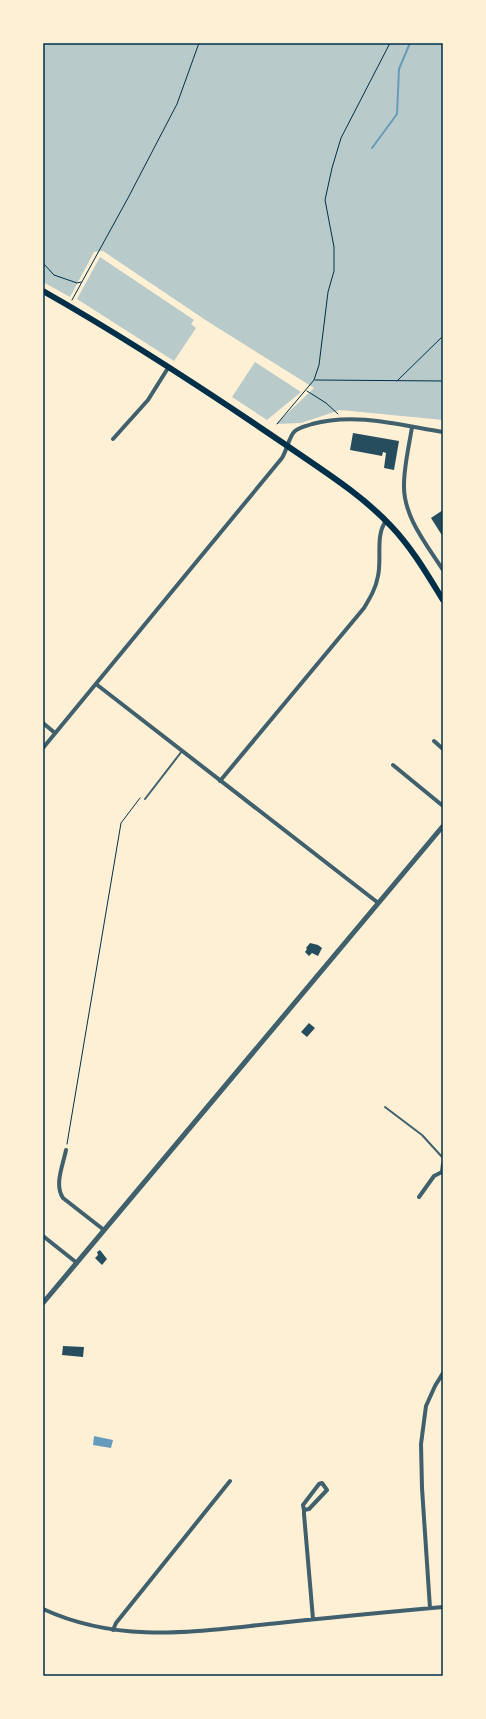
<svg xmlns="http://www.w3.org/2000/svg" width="486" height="1719" font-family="'Libre Baskerville',serif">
<rect width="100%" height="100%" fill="#fdf0d5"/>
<!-- green -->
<path fill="#b9caca" d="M 43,43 L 443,43 L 443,420 L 340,410 L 301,423 L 276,424 L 314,388 L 207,321 L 103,251 L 94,252 L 70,297 L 43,282 Z
M 100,257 L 194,320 L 191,324 L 196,328 L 174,361 L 77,299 Z
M 255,362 L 301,392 L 267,420 L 232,397 Z"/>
<!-- water -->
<path fill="#669bbc" d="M 94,1436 L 113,1440 L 111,1448 L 93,1445 Z"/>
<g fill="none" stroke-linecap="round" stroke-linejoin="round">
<!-- stream -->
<path stroke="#669bbc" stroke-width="2" d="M 372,148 L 397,114 L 399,69 L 410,43"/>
</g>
<!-- building -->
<path fill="#264d5e" d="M 353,433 L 399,441 L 394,470 L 384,468 L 386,453 L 383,452 L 382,456 L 350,450 Z
M 443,510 L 443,537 L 431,518 Z
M 310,943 L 318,945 L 322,948 L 318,956 L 312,953 L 309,956 L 305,952 L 307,949 L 306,948 Z
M 309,1023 L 315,1028 L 307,1037 L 301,1032 Z
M 100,1250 L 107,1259 L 102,1265 L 95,1258 L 98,1255 L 97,1252 Z
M 63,1346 L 84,1347 L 83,1357 L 62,1355 Z"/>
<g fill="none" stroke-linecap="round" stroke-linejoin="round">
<!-- path -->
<path stroke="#003049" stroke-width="1" d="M 43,263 L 54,275 L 77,283 L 81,282
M 72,300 L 128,198 L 177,104 L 199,43
M 315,380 L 443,381
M 397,381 L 443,336
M 307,391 L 326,403 L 338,414
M 277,424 L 314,380 L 319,365 L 328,292 L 334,271 L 334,247 L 325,200 L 332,168 L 341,138 L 390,43
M 67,1144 L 121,823 L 140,798"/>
<!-- service -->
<path stroke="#3f606c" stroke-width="2" d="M 145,799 L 182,751
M 385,1107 L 422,1135 L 443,1158"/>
<!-- minor -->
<path stroke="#3f606c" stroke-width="4" d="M 412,427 C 409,446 404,466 404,485 C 403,516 427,545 443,570
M 113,439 L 148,400 L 168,368
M 96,684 L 377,902
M 43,723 L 55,733
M 434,741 L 443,749
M 43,748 L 282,458 C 287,450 289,436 295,431 C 300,427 307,426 312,424 C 355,412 400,425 443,432
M 393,765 L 443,806
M 220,781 L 364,608 C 370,598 376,588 378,576 C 382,559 375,535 386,521
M 66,1150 C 63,1165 54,1185 63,1198 L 104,1230
M 419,1197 L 434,1176 L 442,1172 L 443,1164
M 43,1236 L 77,1263
M 304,1510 L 303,1505 L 319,1484 L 322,1483 L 327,1490 L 309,1509 L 304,1510 L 304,1514 L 313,1619
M 430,1608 L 422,1488 L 421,1444 L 426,1406 L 435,1386 L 443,1373
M 43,1609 C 121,1645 197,1631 279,1623 C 334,1617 388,1612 443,1607
M 113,1630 L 116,1623 L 230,1481"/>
<!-- tertiary -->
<path stroke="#3f606c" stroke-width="5" d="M 43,1303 L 443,826"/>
<!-- primary -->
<path stroke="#003049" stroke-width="6" d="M 43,291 C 126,338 207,391 286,445 C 322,470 361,494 391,526 C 412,548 427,574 443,600"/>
</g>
<!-- border -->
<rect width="486" height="1719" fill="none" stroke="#fdf0d5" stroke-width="88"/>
<rect x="44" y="44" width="398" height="1631" fill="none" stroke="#003049" stroke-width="1.5"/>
</svg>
